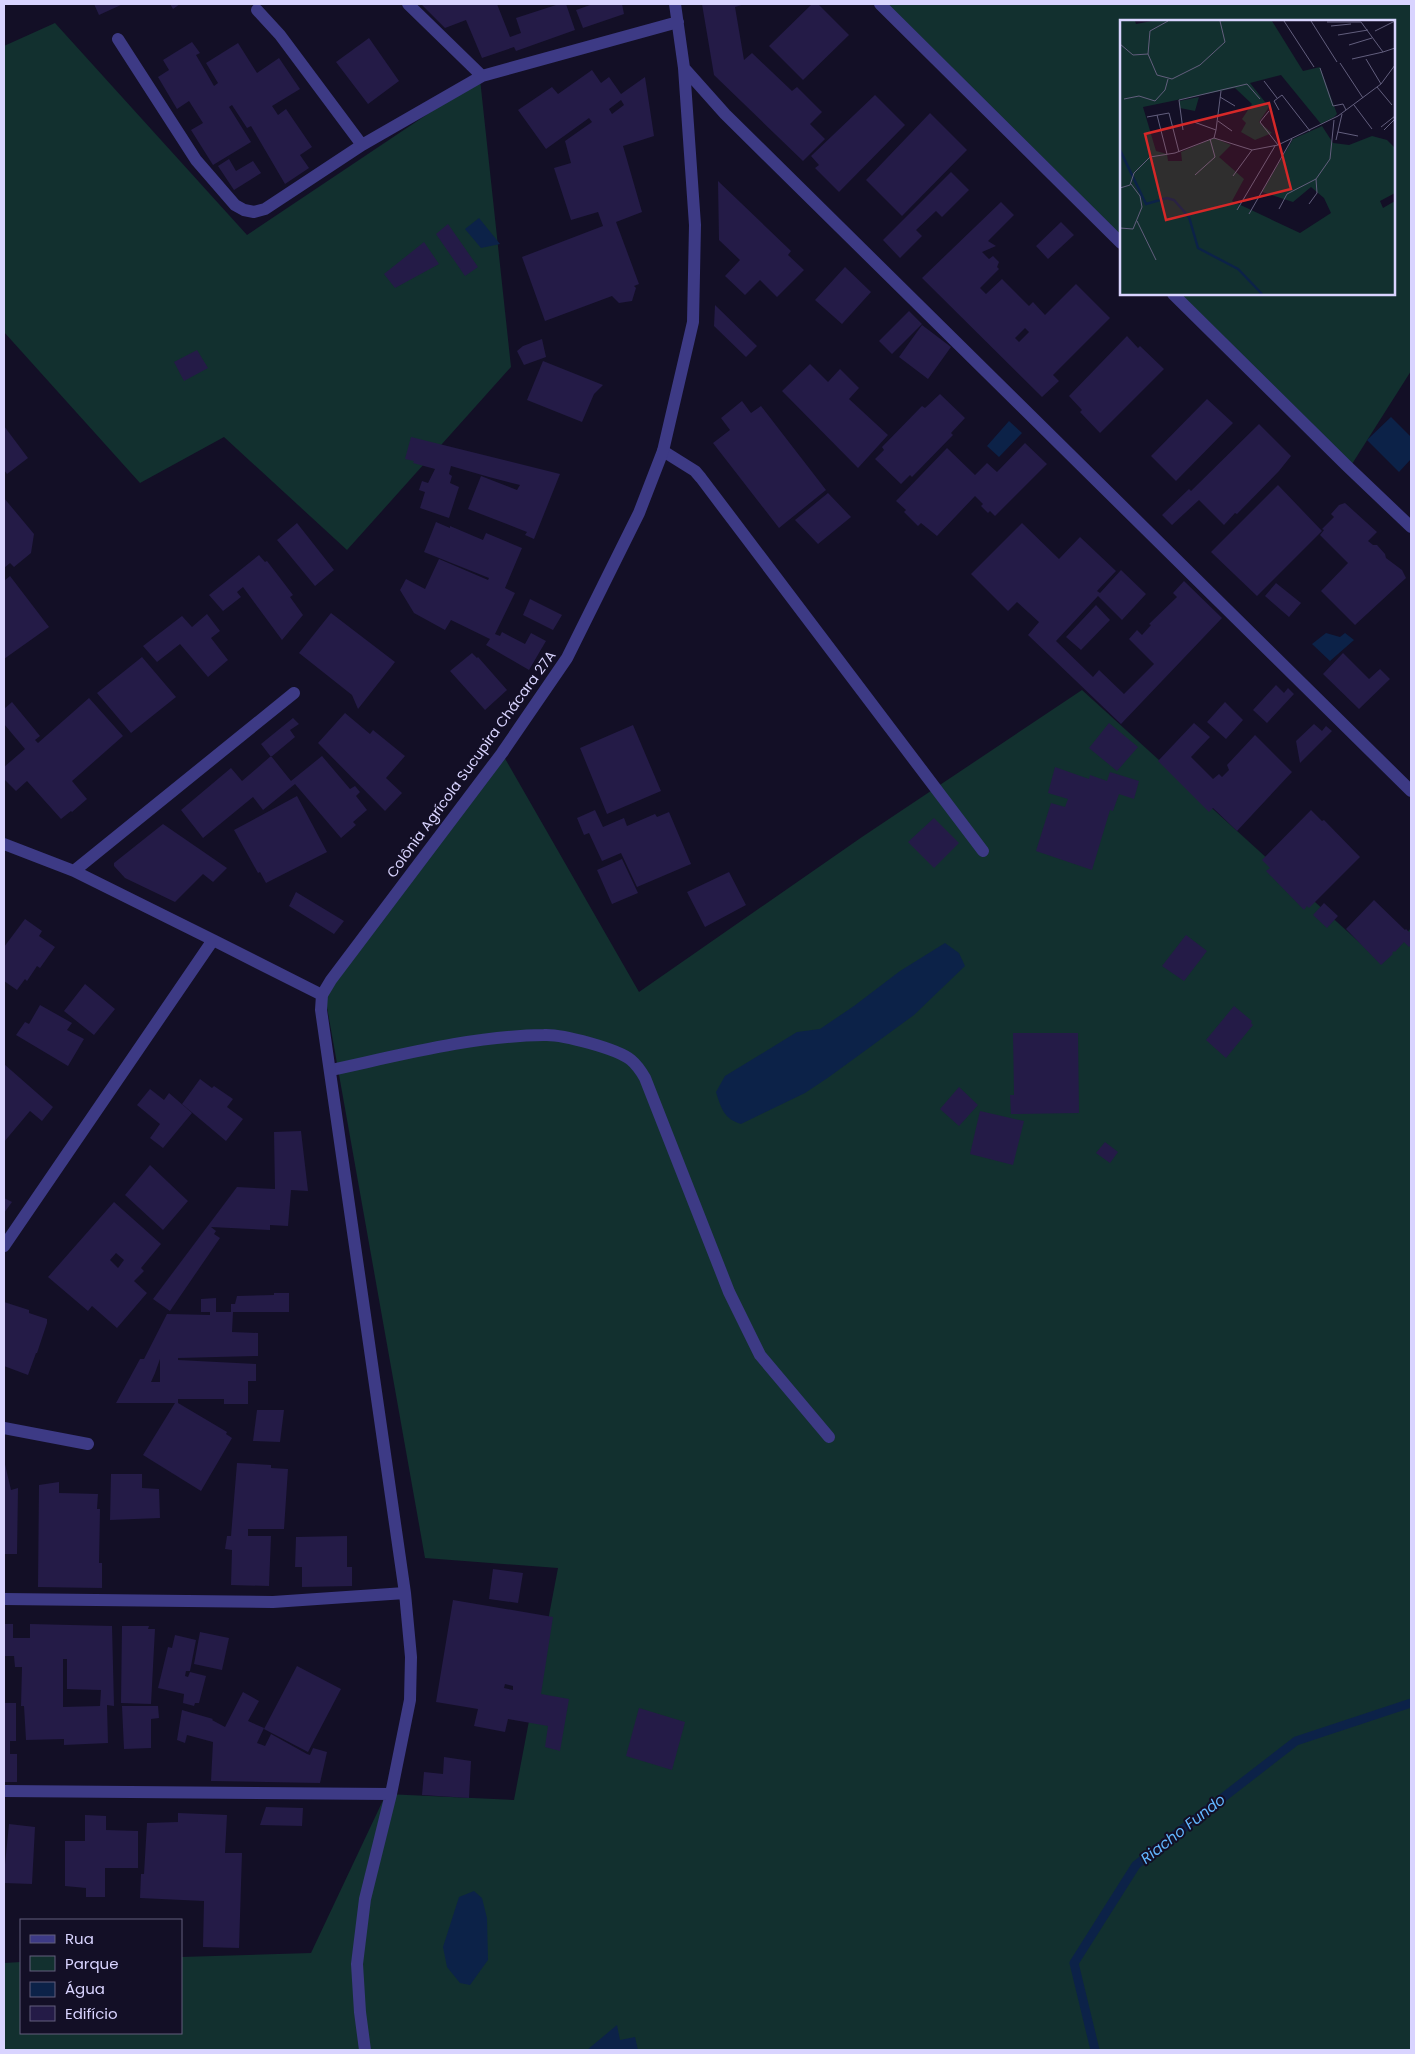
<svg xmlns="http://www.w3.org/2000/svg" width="1415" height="2054" font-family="Poppins,sans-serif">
<rect width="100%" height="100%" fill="#130f26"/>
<!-- green -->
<path fill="#12302f" d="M 883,4 L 1411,4 L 1411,371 L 1352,464 L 1179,294 L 1394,294 L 1394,21 L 1121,21 L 1121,238 Z
M 55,23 L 247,235 L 480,79 L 511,367 L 347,550 L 224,437 L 140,483 L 4,332 L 4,46 Z
M 1082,690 L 1381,962 L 1411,928 L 1411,2050 L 4,2050 L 4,1963 L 21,1962 L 21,2033 L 181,2033 L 181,1957 L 311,1953 L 386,1794 L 514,1800 L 558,1568 L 425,1558 L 325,996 L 503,755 L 639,992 L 862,837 Z"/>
<!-- water -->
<path fill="#0c2248" d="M 479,218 L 500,244 L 481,248 L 465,229 Z
M 1391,417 L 1411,437 L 1411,459 L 1399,472 L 1367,440 Z
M 1009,421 L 1022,433 L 999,457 L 987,446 Z
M 1326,633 L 1340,637 L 1345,633 L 1354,640 L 1330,661 L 1312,644 Z
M 945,943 L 959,953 L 965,966 L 914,1015 L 829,1077 L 805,1093 L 741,1124 C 724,1119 721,1108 716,1092 L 725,1076 L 797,1032 L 820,1029 L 854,1006 L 900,971 Z
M 474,1891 L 482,1898 L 487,1918 L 488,1960 L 470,1985 L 460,1983 L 447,1967 L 443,1947 L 459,1897 Z
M 617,2025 L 620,2040 L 635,2037 L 638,2050 L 587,2050 Z"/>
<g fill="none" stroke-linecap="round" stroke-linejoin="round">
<!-- stream -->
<path stroke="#0c2248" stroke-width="9" d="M 1095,2050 L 1074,1963 L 1136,1865 L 1296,1741 L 1411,1703"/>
</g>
<!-- building -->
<path fill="#241b47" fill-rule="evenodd" d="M 94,4 L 123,4 L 99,15 Z
M 170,4 L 180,4 L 173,9 Z
M 421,4 L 497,4 L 510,37 L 521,33 L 516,18 L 559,4 L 566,4 L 575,30 L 516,51 L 514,47 L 482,58 L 466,20 L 445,28 Z
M 593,4 L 622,4 L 624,14 L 583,28 L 576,10 Z
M 702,4 L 745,4 L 735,7 L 744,60 L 752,53 L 792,91 L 797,87 L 822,112 L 810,124 L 825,139 L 803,161 L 714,75 Z
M 812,4 L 818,4 L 849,35 L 803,80 L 769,46 Z
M 369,38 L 399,81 L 368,104 L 336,62 Z
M 192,42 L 200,53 L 196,55 L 214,86 L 218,83 L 206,63 L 238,43 L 257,73 L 279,58 L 300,89 L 272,106 L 278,115 L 286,109 L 312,147 L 300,155 L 309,168 L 285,184 L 251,126 L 247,128 L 232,105 L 229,107 L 251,142 L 213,165 L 191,130 L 203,123 L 189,101 L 177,109 L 158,77 L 169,70 L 163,60 Z
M 592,70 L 601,83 L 609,77 L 621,94 L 645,77 L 654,136 L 623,146 L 642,212 L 616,222 L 639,284 L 634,286 L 636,288 L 632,301 L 619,303 L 612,296 L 545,321 L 522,257 L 603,226 L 598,212 L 571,220 L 554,168 L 571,163 L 565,141 L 592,122 L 589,118 L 546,149 L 518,110 L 552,87 L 558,94 ZM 621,100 L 624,105 L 612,114 L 609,109 Z
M 875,95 L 905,125 L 839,192 L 815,168 L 819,165 L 811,156 Z
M 930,113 L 967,150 L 902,216 L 866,180 Z
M 229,159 L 236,171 L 253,161 L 261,173 L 234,190 L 218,166 Z
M 951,172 L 969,190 L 942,217 L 936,211 L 916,230 L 922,236 L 900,258 L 883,240 Z
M 718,181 L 791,251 L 788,255 L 804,270 L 777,297 L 760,280 L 745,295 L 725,276 L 740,260 L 719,240 Z
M 1001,202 L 1014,215 L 988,241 L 996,246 L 982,252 L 989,259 L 993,256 L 999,262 L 997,267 L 999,269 L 980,288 L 986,294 L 1002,279 L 1029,306 L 1033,302 L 1045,315 L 1076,284 L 1110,318 L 1053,375 L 1059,381 L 1042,397 L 922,278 ZM 1025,328 L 1029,332 L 1019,342 L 1015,338 Z
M 1061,222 L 1074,235 L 1048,259 L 1036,246 Z
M 448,224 L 478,267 L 465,276 L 436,234 Z
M 424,242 L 439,264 L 395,288 L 384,274 Z
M 845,267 L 871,292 L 842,324 L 815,300 Z
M 715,305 L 757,346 L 746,357 L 714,326 Z
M 909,311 L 922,324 L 892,354 L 879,341 Z
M 922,325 L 951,347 L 928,379 L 899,357 Z
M 1127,336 L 1138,348 L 1140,346 L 1164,369 L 1100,433 L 1080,412 L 1082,410 L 1069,396 Z
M 542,339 L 546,357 L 524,365 L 517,351 L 523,346 Z
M 197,350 L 208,368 L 184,381 L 174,362 Z
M 543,361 L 603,385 L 594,394 L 582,422 L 527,400 Z
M 810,364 L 828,382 L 840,369 L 859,388 L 849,399 L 888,435 L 858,468 L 782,391 Z
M 940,394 L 965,418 L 951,433 L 953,435 L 912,477 L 910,475 L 901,484 L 875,459 L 884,450 L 882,447 L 922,406 L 925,408 Z
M 1207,399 L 1233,423 L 1176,481 L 1151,456 Z
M 742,401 L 751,413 L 761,406 L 826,490 L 779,528 L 713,443 L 730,430 L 721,418 Z
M 1259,424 L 1291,456 L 1279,471 L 1237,514 L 1235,513 L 1224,525 L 1199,500 L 1172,525 L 1162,515 L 1189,489 L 1191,491 Z
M 4,426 L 28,458 L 7,474 L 4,470 Z
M 411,437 L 560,474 L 534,539 L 525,535 L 527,532 L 468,509 L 481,476 L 517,490 L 520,485 L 489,477 L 451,466 L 449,474 L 452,476 L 450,483 L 459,487 L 449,518 L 420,508 L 425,492 L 419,490 L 422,481 L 428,483 L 435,469 L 413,463 L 414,461 L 405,459 Z
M 1025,443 L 1047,464 L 995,516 L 990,511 L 988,513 L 981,506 L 983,504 L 975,496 L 937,536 L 921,523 L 918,526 L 904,512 L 906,510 L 896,501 L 947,448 L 975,475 L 987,463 L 997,472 Z
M 1278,485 L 1322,531 L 1257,596 L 1211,552 Z
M 828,493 L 851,517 L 818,544 L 795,520 Z
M 4,498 L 34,534 L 31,553 L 14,567 L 10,563 L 4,568 Z
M 1345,503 L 1377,532 L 1368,541 L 1373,545 L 1377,545 L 1385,554 L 1386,558 L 1402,570 L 1406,578 L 1355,625 L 1321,591 L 1348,563 L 1320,535 L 1324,530 L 1322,529 L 1334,517 L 1331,514 L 1339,505 Z
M 436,522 L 450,528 L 450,526 L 483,540 L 486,533 L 522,548 L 505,588 L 515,593 L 495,634 L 500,636 L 502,632 L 525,644 L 531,633 L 546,641 L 529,670 L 486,645 L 490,639 L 451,620 L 445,630 L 414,613 L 400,590 L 406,579 L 425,589 L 439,559 L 488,580 L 489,578 L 424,552 Z
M 297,523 L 334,570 L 315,586 L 277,540 Z
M 1022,523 L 1059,559 L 1080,537 L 1116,571 L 1097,591 L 1100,593 L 1121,570 L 1146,594 L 1122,620 L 1098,596 L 1056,641 L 1093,677 L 1099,670 L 1124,694 L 1154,664 L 1129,639 L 1137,630 L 1142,635 L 1151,625 L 1149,624 L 1177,597 L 1173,593 L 1184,581 L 1222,618 L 1121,724 L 1028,635 L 1039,622 L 1017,602 L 1008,611 L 971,574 Z
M 259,555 L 265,562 L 267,561 L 293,595 L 290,597 L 303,615 L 282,640 L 243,587 L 237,592 L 241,597 L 223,611 L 209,595 Z
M 10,576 L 49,627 L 4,659 L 4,581 Z
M 1276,583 L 1301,603 L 1289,617 L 1265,596 Z
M 530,599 L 562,615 L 553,630 L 523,615 Z
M 1096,605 L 1110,620 L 1081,650 L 1066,637 Z
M 331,613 L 395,662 L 358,709 L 352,695 L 299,653 Z
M 207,614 L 220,631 L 211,638 L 228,660 L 208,677 L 180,644 L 157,662 L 143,646 L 182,616 L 192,627 Z
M 472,653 L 477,658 L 478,657 L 507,690 L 485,710 L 450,671 Z
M 1343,653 L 1369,679 L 1380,669 L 1390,679 L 1359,709 L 1323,674 Z
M 142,657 L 176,697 L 131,733 L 97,693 Z
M 1276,685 L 1284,693 L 1288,688 L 1294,694 L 1267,723 L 1253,710 Z
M 89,698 L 123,736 L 72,781 L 87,799 L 72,812 L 71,811 L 61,819 L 27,781 L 16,791 L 4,779 L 4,767 L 25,749 L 4,724 L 4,709 L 12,702 L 40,736 L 35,740 L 38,743 Z
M 1225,702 L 1243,720 L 1226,739 L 1207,722 Z
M 345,713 L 370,734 L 373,730 L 405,756 L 386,778 L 402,793 L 385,811 L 318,743 Z
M 293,718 L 299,724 L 290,730 L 295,737 L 271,757 L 261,744 Z
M 1109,723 L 1138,747 L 1117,771 L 1089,748 Z
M 1194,723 L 1210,737 L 1191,757 L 1213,779 L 1219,774 L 1222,777 L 1229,770 L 1227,765 L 1255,735 L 1292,772 L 1237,831 L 1213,808 L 1209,812 L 1158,761 Z
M 1314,724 L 1322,731 L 1326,726 L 1332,731 L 1300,763 L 1296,741 Z
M 633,725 L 661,791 L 607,814 L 580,748 Z
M 271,756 L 291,781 L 322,756 L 350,789 L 355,786 L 360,792 L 356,796 L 367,810 L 353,822 L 356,825 L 341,838 L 295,784 L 263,810 L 253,797 L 203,838 L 181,810 L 231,768 L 242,781 Z
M 1055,767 L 1089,779 L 1090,775 L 1107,781 L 1110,772 L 1139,781 L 1134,799 L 1119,794 L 1113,811 L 1110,810 L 1092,870 L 1036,851 L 1051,803 L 1065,807 L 1068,799 L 1048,793 Z
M 297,796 L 327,852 L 266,883 L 260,872 L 258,873 L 234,830 Z
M 595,810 L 603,827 L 624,818 L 627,826 L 655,814 L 657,817 L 669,812 L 691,864 L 637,887 L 621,853 L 602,861 L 589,833 L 584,835 L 577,818 Z
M 1311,810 L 1322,821 L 1324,820 L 1360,857 L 1309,908 L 1307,906 L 1304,910 L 1266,871 L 1270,868 L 1262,860 Z
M 934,818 L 959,843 L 934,868 L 908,842 Z
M 163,824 L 227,868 L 213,882 L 203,874 L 175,902 L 125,878 L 114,866 L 114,863 Z
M 622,859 L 638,893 L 612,904 L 597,870 Z
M 729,872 L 746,905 L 705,927 L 687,892 Z
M 296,892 L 344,921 L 334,934 L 289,906 Z
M 1374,900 L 1405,930 L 1406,929 L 1409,932 L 1411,930 L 1411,945 L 1409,947 L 1404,942 L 1395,952 L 1394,951 L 1392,953 L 1393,954 L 1381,965 L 1346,929 Z
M 1324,903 L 1338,916 L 1327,928 L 1313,915 Z
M 25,919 L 42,931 L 39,936 L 55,947 L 40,968 L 37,966 L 27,981 L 25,979 L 17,990 L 4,981 L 4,947 Z
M 1186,935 L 1207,951 L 1184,981 L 1162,966 Z
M 85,984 L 115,1009 L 94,1035 L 64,1011 Z
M 40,1005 L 72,1023 L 67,1030 L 84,1039 L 68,1066 L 16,1035 L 25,1022 L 29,1024 Z
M 1234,1006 L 1252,1021 L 1251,1023 L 1253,1025 L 1226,1058 L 1206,1040 Z
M 1013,1033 L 1078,1033 L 1079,1113 L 1011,1114 L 1010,1095 L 1014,1095 Z
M 4,1064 L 53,1107 L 42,1121 L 30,1111 L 4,1142 Z
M 200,1079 L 212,1088 L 214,1086 L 233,1099 L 227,1107 L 243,1119 L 226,1141 L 182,1104 Z
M 959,1087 L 978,1105 L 959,1126 L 940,1109 Z
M 150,1089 L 164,1100 L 169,1093 L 192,1113 L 163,1148 L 150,1138 L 160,1124 L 137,1105 Z
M 980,1111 L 1024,1121 L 1013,1165 L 970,1154 Z
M 301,1131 L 308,1191 L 291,1190 L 288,1226 L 270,1225 L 270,1230 L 211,1227 L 216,1231 L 214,1234 L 220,1238 L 170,1311 L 153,1299 L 237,1187 L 275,1189 L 274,1132 Z
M 1105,1142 L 1118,1152 L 1110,1163 L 1096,1153 Z
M 150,1165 L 188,1201 L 163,1230 L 125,1195 Z
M 4,1198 L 12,1202 L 4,1213 Z
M 114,1202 L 161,1244 L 141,1268 L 144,1271 L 134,1281 L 147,1293 L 117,1328 L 92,1306 L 88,1311 L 48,1277 ZM 116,1253 L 124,1260 L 118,1268 L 110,1260 Z
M 274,1293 L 289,1293 L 289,1312 L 233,1312 L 232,1332 L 258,1333 L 258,1356 L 178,1358 L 178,1360 L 256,1364 L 256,1381 L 248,1381 L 248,1404 L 224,1404 L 224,1399 L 178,1399 L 178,1403 L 227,1432 L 226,1434 L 232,1438 L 201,1491 L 143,1455 L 175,1403 L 116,1403 L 140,1359 L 144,1359 L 167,1314 L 210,1315 L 210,1312 L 201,1312 L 201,1299 L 216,1298 L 216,1312 L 231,1312 L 231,1304 L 235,1304 L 237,1296 L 274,1295 ZM 160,1359 L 160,1382 L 151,1382 L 155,1373 Z
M 4,1302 L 29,1310 L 29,1313 L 47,1319 L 47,1323 L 37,1353 L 36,1353 L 28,1375 L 4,1366 Z
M 257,1410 L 284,1410 L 280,1442 L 253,1441 Z
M 4,1460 L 11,1490 L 18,1488 L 17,1554 L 4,1554 Z
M 237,1463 L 271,1465 L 271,1468 L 288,1469 L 284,1529 L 248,1529 L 248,1536 L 271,1536 L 269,1586 L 231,1585 L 232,1550 L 225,1549 L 227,1536 L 231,1536 Z
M 111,1474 L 142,1474 L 142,1488 L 159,1489 L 160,1518 L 110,1520 Z
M 59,1482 L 59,1493 L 98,1494 L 97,1509 L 100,1509 L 99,1563 L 102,1563 L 102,1588 L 38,1587 L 39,1485 Z
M 347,1536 L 347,1567 L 352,1567 L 352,1586 L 302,1587 L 302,1567 L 295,1567 L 296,1537 Z
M 493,1569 L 523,1573 L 518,1603 L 489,1599 Z
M 453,1600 L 553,1617 L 541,1694 L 569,1699 L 560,1751 L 545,1747 L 548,1726 L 508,1719 L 505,1732 L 474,1726 L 478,1709 L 436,1702 ZM 505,1684 L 513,1686 L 513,1690 L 504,1688 Z
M 4,1624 L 13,1624 L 13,1638 L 30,1638 L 30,1624 L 112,1626 L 114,1706 L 107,1705 L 108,1743 L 64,1745 L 64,1739 L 26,1740 L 24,1706 L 21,1706 L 22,1667 L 15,1667 L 14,1656 L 4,1656 ZM 63,1659 L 67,1659 L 67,1689 L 101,1690 L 100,1706 L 63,1707 Z
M 122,1626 L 149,1626 L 148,1629 L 155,1629 L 151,1704 L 121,1703 Z
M 200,1632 L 229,1638 L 222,1670 L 194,1664 Z
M 175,1635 L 196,1640 L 190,1671 L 186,1671 L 185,1676 L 188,1677 L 190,1672 L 206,1676 L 199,1703 L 195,1703 L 194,1706 L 183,1703 L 184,1694 L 158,1688 L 168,1647 L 172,1648 Z
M 297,1666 L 341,1689 L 308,1752 L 264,1729 Z
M 243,1692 L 259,1701 L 248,1721 L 264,1728 L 257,1743 L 265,1746 L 271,1734 L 307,1754 L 310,1755 L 313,1748 L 327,1752 L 320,1783 L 211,1781 L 213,1742 L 187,1735 L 185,1743 L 177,1740 L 182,1710 L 213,1719 L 212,1720 L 225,1727 Z
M 4,1703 L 16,1703 L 16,1741 L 10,1741 L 10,1754 L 17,1754 L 17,1782 L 4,1782 Z
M 122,1706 L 158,1706 L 159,1718 L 151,1719 L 151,1748 L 124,1749 Z
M 639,1708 L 685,1722 L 672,1770 L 626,1756 Z
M 444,1757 L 471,1761 L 469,1798 L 422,1795 L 424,1772 L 443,1774 Z
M 266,1807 L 303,1808 L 302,1826 L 260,1825 Z
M 178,1813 L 227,1815 L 225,1853 L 242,1853 L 239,1948 L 203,1947 L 204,1901 L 140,1898 L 141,1874 L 144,1874 L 147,1823 L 178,1822 Z
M 85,1815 L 106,1816 L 106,1830 L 138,1831 L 138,1868 L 105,1868 L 105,1897 L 86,1897 L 86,1888 L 65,1886 L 65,1841 L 85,1841 Z
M 9,1824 L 35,1827 L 32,1884 L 4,1883 L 4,1864 L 5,1864 Z"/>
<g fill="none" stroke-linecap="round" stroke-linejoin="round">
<!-- lane -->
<path stroke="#3d3a85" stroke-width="12" d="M 663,451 L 695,471 L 701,478 L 983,851
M 331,1070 C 401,1055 472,1036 544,1035 C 562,1034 618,1049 631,1060 C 637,1065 641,1071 645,1078 L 729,1292 L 760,1355 L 829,1437"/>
<!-- street -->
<path stroke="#3d3a85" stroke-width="12" d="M 408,4 L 482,76
M 880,4 L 1121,243
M 257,10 L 280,35 L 362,145
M 118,39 L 196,160 L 235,205 L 244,210 L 254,212 L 265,209 L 362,145 L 482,76 L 678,22
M 684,68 L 725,114 L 1411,791
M 1173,294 L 1346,465 L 1411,527
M 4,844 L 74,871 L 213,940
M 74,871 L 294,693
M 4,1246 L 213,940 L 322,995
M 4,1428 L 88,1444
M 4,1599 L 273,1602 L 405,1593
M 4,1791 L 391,1794
M 365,2050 L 360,2012 L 357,1964 L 365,1899 L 391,1794 L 410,1700 L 411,1657 L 405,1593 L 321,1010 L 322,995 L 331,980 L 502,753 L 567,658 L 639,513 L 663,451 L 693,322 L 695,225 L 684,68 L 675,4"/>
</g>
<g text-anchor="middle" stroke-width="4" stroke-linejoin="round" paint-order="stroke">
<!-- street labels -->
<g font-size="14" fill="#d9d4ff" stroke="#130f26">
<text transform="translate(471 764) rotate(-54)" y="5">Colônia Agrícola Sucupira Chácara 27A</text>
</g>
<!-- water labels -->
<g font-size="15" font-style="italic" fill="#62b6ff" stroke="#130f26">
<text transform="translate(1183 1829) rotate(-38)" y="5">Riacho Fundo</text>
</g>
</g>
<!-- overview -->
<g transform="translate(1120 20)">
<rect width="275" height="275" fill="#130f26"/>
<path d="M 0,1 L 15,1 L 16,4 L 32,1 L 152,1 L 183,51 L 200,47 L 217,94 L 214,97 L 201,104 L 161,55 L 130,63 L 149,87 L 139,102 L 152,113 L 135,120 L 121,112 L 126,103 L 122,99 L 132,84 L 115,68 L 23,87 L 36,131 L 47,134 L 48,141 L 62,141 L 61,132 L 94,118 L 111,125 L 99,137 L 124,159 L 112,181 L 180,213 L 211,193 L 204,178 L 191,167 L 173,182 L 142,172 L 173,119 L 202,106 L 213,123 L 229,125 L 252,116 L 267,120 L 275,128 L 275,173 L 260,181 L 263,188 L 275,181 L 275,274 L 0,274 ZM 79,77 L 75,91 L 60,88 L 59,81 Z" fill="#12302f"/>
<path fill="none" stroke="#0c2248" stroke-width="2.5" d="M 0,130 L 26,184 L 47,178 L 54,180 L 69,197 L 78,228 L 118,249 L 142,274"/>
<path fill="none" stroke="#625e7d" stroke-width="1" d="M 164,1 L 194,47M 191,1 L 217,42M 207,2 L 241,2 L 263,32 L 275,28M 211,6 L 231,4M 255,11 L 275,1M 218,15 L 248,10M 0,24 L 13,35 L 28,34 L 37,55 L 52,59 L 80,45 L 105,22 L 100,1M 229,25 L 252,18M 28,34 L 30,11 L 48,1M 232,39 L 263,32M 246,39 L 261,64M 220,43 L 243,78M 200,48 L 213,86 L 223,84 L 226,90M 144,61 L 157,78M 257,67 L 272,85M 100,77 L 115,86M 4,79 L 19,76 L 35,81 L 45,70 L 48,59M 234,85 L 252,109M 159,90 L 154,81 L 162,75 L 190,111M 149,91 L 140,102 L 158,125M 37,95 L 47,134M 27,97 L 49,93 L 59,132M 98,101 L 112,111M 74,102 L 96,110 L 94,118M 261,107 L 275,96M 63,110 L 59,80 L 127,64 L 140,79M 96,110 L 101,71M 264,110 L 275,99M 218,112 L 238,116M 94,118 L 132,130 L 158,125 L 218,96 L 261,64 L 275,45M 216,120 L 222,94M 75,155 L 95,137 L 90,119M 113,156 L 132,130M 0,168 L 10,165 L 14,153 L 30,137 L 55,133 L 94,118M 189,184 L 197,173 L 196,159 L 210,139 L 214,100M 159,189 L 167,174 L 196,159M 117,190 L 155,126M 129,194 L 172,119M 17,201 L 36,240M 0,208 L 13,209 L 22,187 L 20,176 L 11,164"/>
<path fill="#d62828" fill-opacity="0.15" stroke="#d62828" stroke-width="2.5" d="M 149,83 L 171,169 L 46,200 L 25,114 Z"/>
<rect width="275" height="275" fill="none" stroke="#d9d4ff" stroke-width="2.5"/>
</g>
<!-- border -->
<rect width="1415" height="2054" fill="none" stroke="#d9d4ff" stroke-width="10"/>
<!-- legend -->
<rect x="20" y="1919" width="162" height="115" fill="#130f26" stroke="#625e7d"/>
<rect x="30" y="1935" width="25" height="8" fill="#3d3a85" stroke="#625e7d"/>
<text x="65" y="1944" font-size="15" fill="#d9d4ff">Rua</text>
<rect x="30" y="1956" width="25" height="15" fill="#12302f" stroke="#625e7d"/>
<text x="65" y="1969" font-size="15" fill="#d9d4ff">Parque</text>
<rect x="30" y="1982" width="25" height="15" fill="#0c2248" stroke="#625e7d"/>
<text x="65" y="1994" font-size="15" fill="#d9d4ff">Água</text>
<rect x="30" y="2006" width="25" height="15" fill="#241b47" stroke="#625e7d"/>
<text x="65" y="2019" font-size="15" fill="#d9d4ff">Edifício</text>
</svg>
